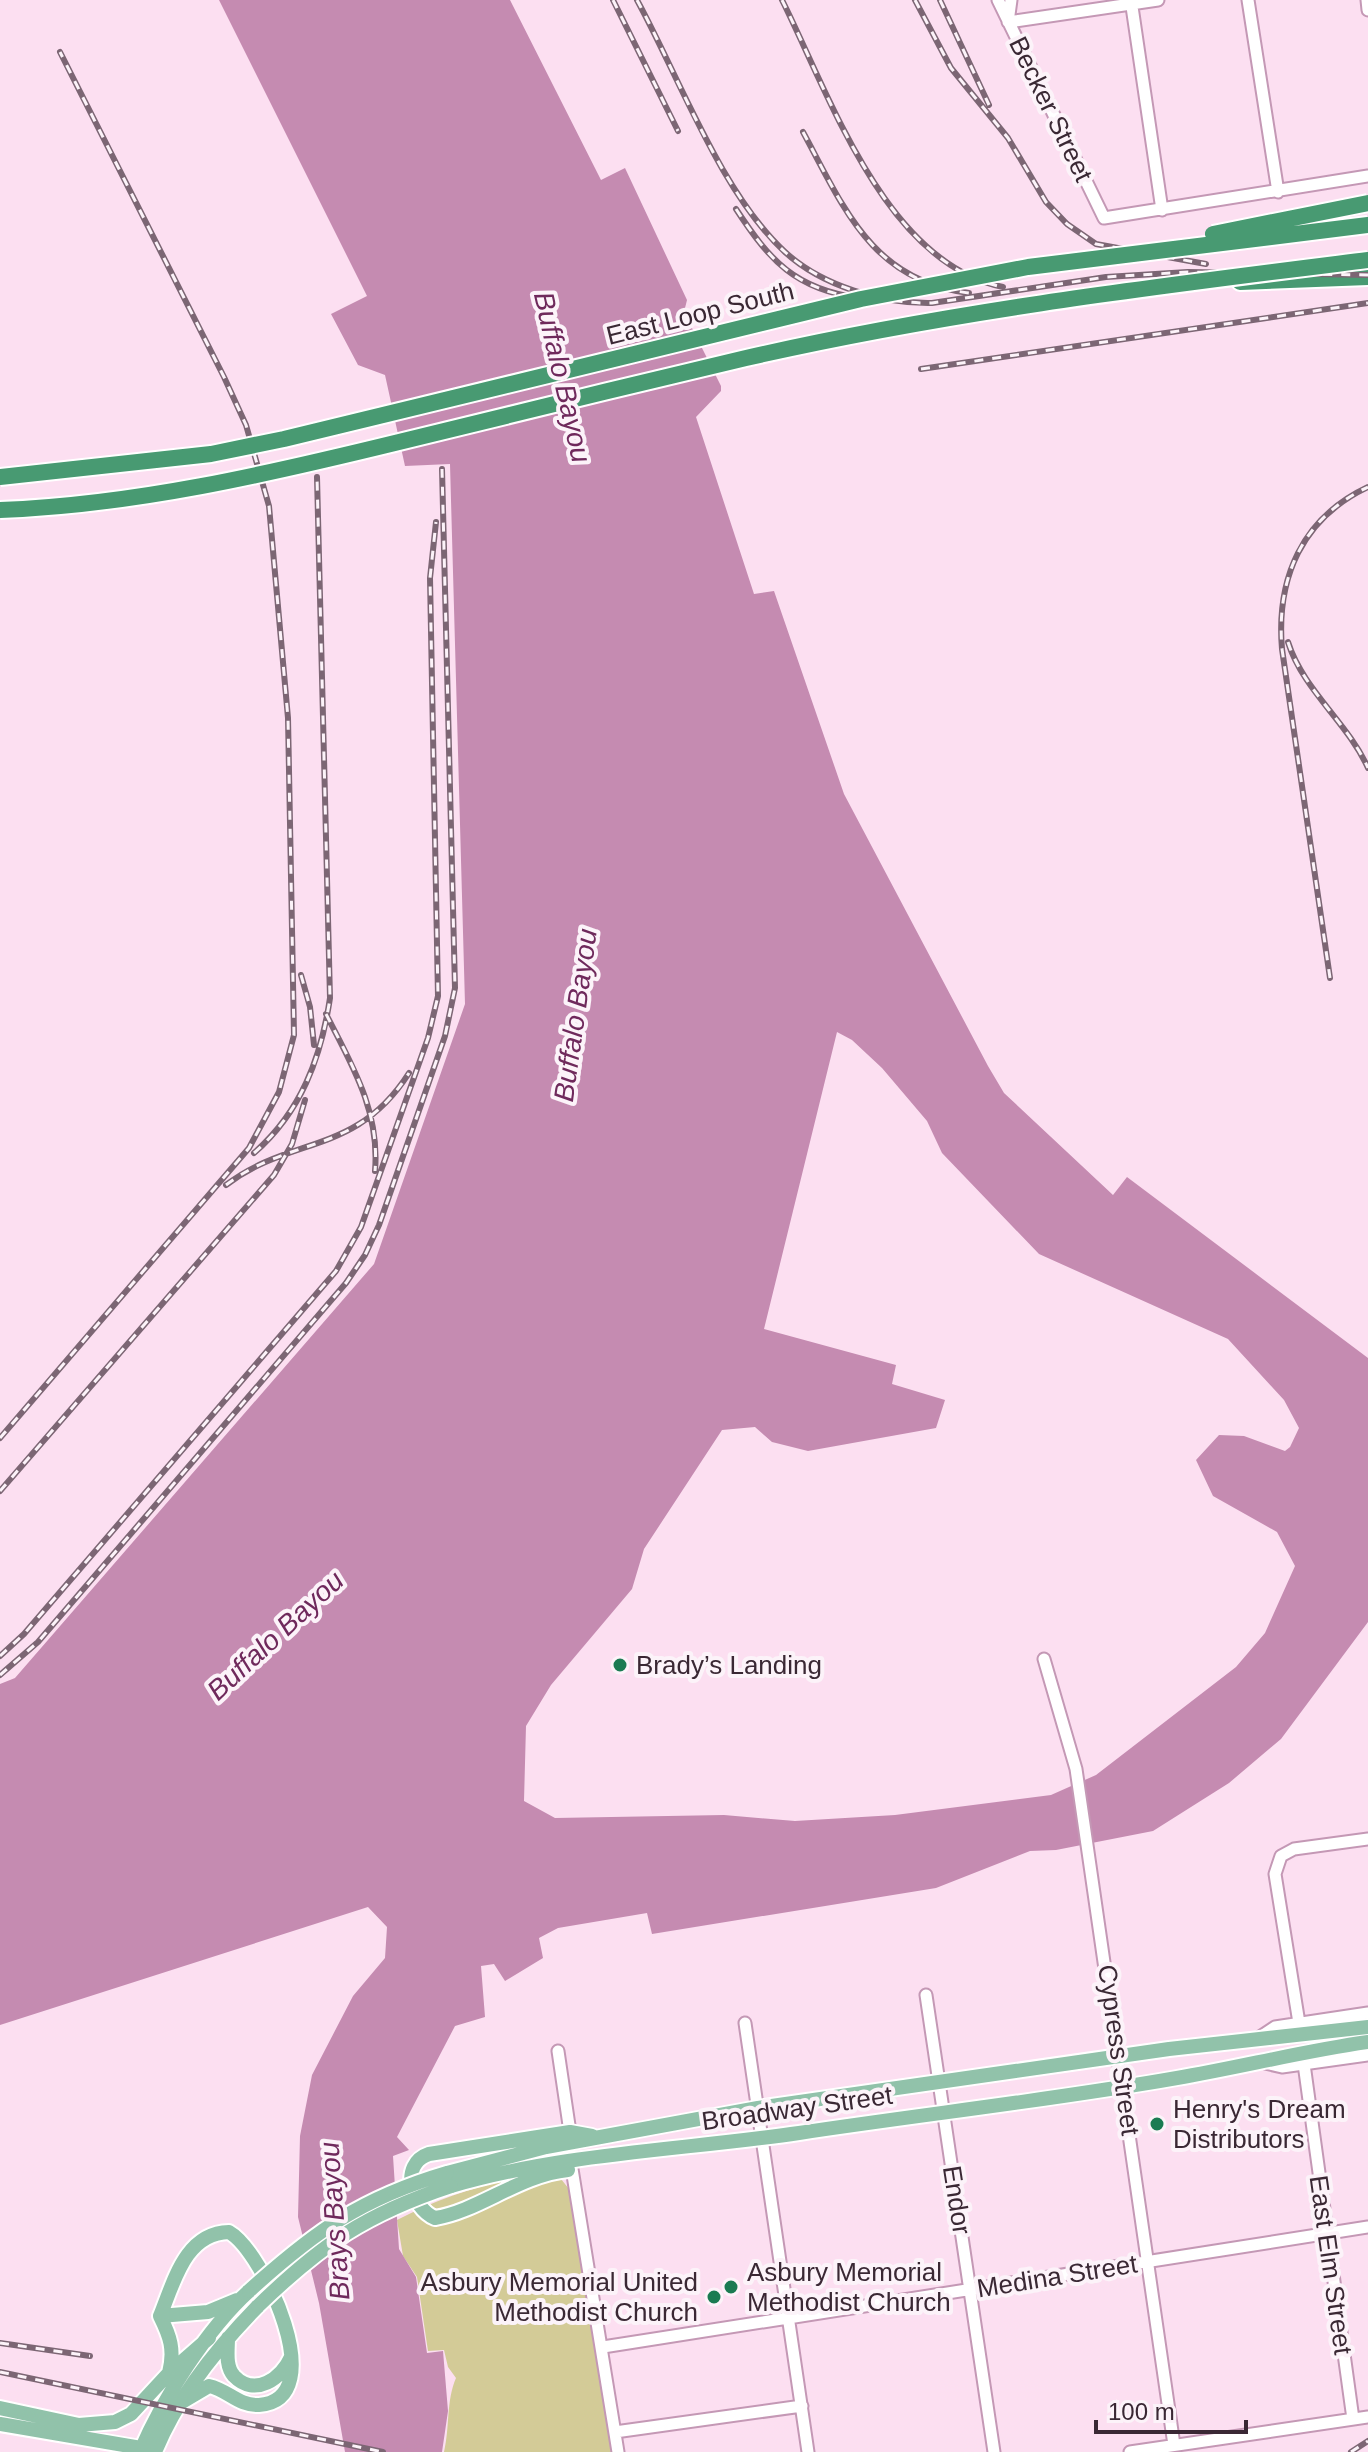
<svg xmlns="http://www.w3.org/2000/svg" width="1368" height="2452" font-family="Arial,sans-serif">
<rect width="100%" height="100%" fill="#fcdff1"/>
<!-- green -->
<path fill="#d3cb97" d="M 542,2174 L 561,2179 L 573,2194 L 611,2452 L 444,2452 C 450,2427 446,2401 456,2378 L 448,2367 L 444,2350 L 428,2351 L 417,2277 L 403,2256 L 397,2220 C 443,2196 490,2181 542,2174 Z"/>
<!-- water -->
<path fill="#c58bb1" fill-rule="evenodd" d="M 219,0 L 510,0 L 601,180 L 625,168 L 687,300 L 684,312 L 721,386 L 721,391 L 696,417 L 754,594 L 774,591 L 844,794 L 988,1066 L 1004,1093 L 1113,1195 L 1127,1177 L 1368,1358 L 1368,1622 L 1281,1739 L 1229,1783 L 1153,1831 L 1056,1850 L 1030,1851 L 936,1888 L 652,1934 L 647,1913 L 558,1928 L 539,1938 L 543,1958 L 505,1981 L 494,1964 L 481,1966 L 485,2017 L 455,2026 L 397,2137 L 409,2150 L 393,2156 L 399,2249 L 416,2277 L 427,2353 L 443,2351 L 448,2411 L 442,2452 L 345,2452 L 319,2303 L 298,2217 L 300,2136 L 312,2075 L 353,1996 L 385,1958 L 387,1927 L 368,1907 L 0,2025 L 0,1684 L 15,1678 L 374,1264 L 465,1004 L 450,464 L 405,466 L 385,375 L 358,365 L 331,314 L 367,296 ZM 837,1032 L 852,1040 L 882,1068 L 927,1121 L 942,1153 L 1039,1254 L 1228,1339 L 1284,1400 L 1299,1428 L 1290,1447 L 1285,1451 L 1244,1436 L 1219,1435 L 1196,1460 L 1213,1496 L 1277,1532 L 1295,1566 L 1265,1633 L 1236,1667 L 1096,1775 L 1051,1795 L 895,1815 L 795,1821 L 724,1815 L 555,1818 L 524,1801 L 526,1726 L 551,1685 L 632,1589 L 644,1549 L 722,1430 L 755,1427 L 772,1442 L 808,1451 L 936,1428 L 945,1400 L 892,1384 L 896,1365 L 764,1329 Z"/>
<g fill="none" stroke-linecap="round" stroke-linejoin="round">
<!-- minor casing -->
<g stroke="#c498b5" stroke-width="15">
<path id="minor" d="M 998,0 L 1104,218 L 1368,176
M 1011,0 L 1008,22 L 1158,0
M 1131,0 L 1162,210
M 1248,0 L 1278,192
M 1367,0 L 1368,10
M 1044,1659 L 1076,1769 L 1174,2445
M 926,1995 L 994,2452
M 745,2023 L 808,2452
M 1299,2023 L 1275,1874 L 1281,1856 L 1294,1849 L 1368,1839
M 1257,2039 L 1275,2027 L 1368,2013
M 558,2051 L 570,2132
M 1265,2063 L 1282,2067 L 1368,2055
M 1304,2064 L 1353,2419
M 572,2169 L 618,2452
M 603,2347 L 1368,2227
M 615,2432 L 802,2406
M 1130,2452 L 1368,2417"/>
</g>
<!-- major casing -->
<g stroke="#fff" stroke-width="18">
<path id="major" d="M 568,2170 C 519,2175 479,2211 435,2218 C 411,2208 399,2164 429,2154 L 570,2132 L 592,2136
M 447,2173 L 546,2147 L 758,2108 L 1169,2049 L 1368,2027
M 451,2186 C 564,2153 683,2150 799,2133 C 925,2114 1052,2100 1177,2078 C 1241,2067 1304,2051 1368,2042
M 160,2316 L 208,2312 L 237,2300
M 228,2338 C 228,2350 225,2366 234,2376 C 255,2398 282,2378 291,2357
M 169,2373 C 175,2350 170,2336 160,2316 C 174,2282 185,2233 229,2232 C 263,2251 333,2400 259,2405 C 238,2406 228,2390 209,2386 L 182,2402
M 0,2408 L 79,2425 L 115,2422 L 131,2414 L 169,2373 L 209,2338
M 0,2424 L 141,2448 L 149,2445
M 140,2452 C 162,2400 207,2329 249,2291
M 155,2452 C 177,2397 217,2348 258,2306"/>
</g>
<!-- highway casing -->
<g stroke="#fff" stroke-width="20">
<path id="highway" d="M 1240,282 L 1368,277"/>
</g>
<!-- minor -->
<use href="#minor" stroke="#fff" stroke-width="11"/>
<!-- major -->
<use href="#major" stroke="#91c2aa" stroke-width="14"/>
<!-- highway -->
<use href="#highway" stroke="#489a72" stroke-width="16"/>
<!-- rail casing -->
<g stroke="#7c6674" stroke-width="6">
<path id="rail" d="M 613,0 L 678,131
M 637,0 C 679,77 721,193 785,252 C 822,286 883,304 932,303 L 1106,277 L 1188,272 L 1368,275
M 782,0 C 830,96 886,264 1003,287
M 915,0 L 951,68 L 1008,138 L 1046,202 L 1067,224 L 1096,244 L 1206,264
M 940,0 L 989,105
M 803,132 C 844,208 872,281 969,293
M 736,209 C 770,261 795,289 859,298
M 921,369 L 1368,303
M 1288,642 C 1303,690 1348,723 1368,768
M 301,975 L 310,1007 L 314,1045
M 1330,978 L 1282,649 C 1276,578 1302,518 1368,487
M 326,1014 C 352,1065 380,1111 375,1171
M 254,1153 C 301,1112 321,1058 330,998 L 317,477
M 226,1185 C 292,1135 356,1156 409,1073
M 0,1438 L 249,1148 L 279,1092 L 294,1035 L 288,718 L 269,506 L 246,425 L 224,377 L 60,52
M 0,1491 L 274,1175 L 292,1144 L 305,1100
M 0,1656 L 24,1634 L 336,1271 L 361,1227 L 428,1038 L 438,996 L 430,578 L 436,522
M 0,1675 L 38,1642 L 346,1283 L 365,1255 L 379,1225 L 445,1036 L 455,988 L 442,469
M 0,2343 L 90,2356
M 0,2372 L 383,2452
M 1351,2452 L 1368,2441"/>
</g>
<!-- rail -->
<use href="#rail" stroke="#fcf3f9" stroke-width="3" stroke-dasharray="9" stroke-linecap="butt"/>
<!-- major-bridge casing -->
<g stroke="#fff" stroke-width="18" stroke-linecap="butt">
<path id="major-bridge" d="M 249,2291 C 315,2231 362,2198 447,2173
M 258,2306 C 322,2244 366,2214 451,2186"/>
</g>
<!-- highway-bridge casing -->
<g stroke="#fff" stroke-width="20" stroke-linecap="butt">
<path id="highway-bridge" d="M 1213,234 L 1368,203
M 0,477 L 211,454 L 284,439 L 861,299 L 1028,267 L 1368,225
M 0,510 C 135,505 268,474 399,442 C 515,414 630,385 746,358 C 951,311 1160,286 1368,260"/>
</g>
<!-- major-bridge -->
<use href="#major-bridge" stroke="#91c2aa" stroke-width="14"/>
<!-- highway-bridge -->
<use href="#highway-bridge" stroke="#489a72" stroke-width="16"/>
</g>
<!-- markers -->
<g fill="#1a7b52" stroke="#fcf3f9" stroke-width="3">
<circle cx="620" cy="1665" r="8"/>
<circle cx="1157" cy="2124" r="8"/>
<circle cx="731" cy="2287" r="8"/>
<circle cx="714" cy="2297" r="8"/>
</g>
<g text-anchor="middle" stroke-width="8" stroke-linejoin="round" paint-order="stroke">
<!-- street labels -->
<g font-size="26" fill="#3a2834" stroke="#fcf3f9">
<text transform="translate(1051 109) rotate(64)" y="9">Becker Street</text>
<text transform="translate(700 313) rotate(-14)" y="9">East Loop South</text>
<text transform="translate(1119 2050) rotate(82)" y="9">Cypress Street</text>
<text transform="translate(797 2108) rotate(-8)" y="9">Broadway Street</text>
<text transform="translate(957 2200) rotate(81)" y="9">Endor</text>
<text transform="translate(1331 2265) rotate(82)" y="9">East Elm Street</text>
<text transform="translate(1057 2276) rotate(-9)" y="9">Medina Street</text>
</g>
<!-- poi labels -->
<g font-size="26" fill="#3a2834" stroke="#fcf3f9" text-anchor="start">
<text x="636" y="1674">Brady’s Landing</text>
<text x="1173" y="2118">Henry's Dream<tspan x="1173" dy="30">Distributors</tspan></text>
<text x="747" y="2281">Asbury Memorial<tspan x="747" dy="30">Methodist Church</tspan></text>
<text x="698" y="2291" text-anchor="end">Asbury Memorial United<tspan x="698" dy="30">Methodist Church</tspan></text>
</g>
<!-- water labels -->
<g font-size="28" font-style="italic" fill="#6f295c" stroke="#fcf3f9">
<text transform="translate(563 377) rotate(77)" y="10">Buffalo Bayou</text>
<text transform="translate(575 1015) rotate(-82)" y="10">Buffalo Bayou</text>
<text transform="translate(275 1635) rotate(-43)" y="10">Buffalo Bayou</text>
<text transform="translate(334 2221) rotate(-94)" y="10">Brays Bayou</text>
</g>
</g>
<!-- scale -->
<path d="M1096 2420v12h150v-12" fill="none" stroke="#3a2834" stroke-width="4"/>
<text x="1108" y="2420" font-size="24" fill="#3a2834" stroke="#fcf3f9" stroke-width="6" paint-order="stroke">100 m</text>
</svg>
